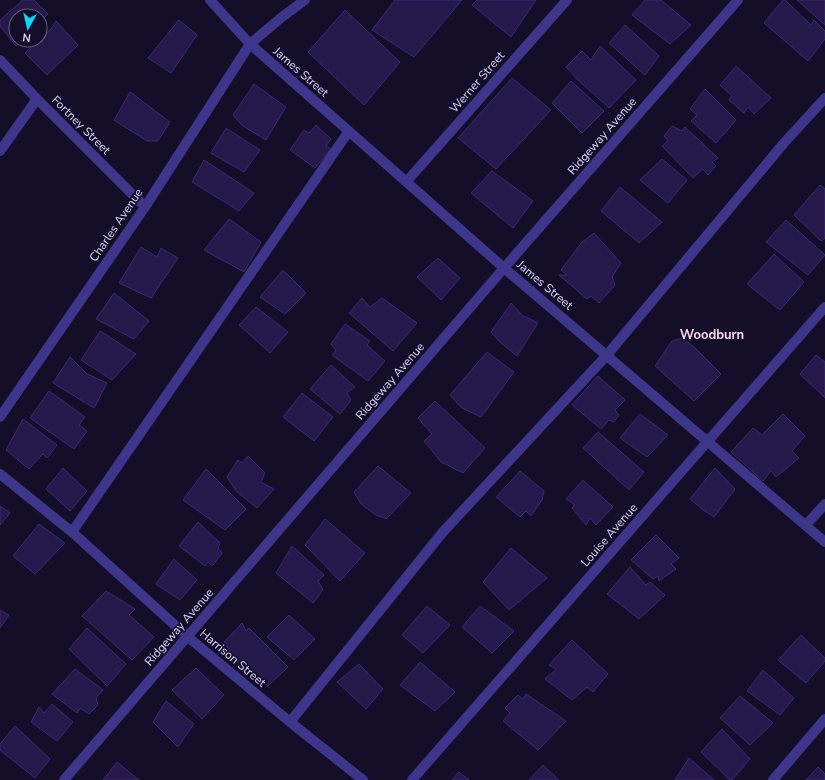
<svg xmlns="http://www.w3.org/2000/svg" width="825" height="780" font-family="'Nunito Sans',sans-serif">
<rect width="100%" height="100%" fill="#140e29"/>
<!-- building -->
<path fill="#26194b" stroke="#3d2979" d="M 23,0 L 34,0 L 48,14 L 40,22 L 40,16 L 16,16 L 16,40 L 23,40 L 16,46 L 0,26 L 0,20 Z
M 395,0 L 462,0 L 414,57 L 372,30 Z
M 477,0 L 536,0 L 511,37 L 472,5 Z
M 645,0 L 661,0 L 691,25 L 670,44 L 632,15 Z
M 783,0 L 785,0 L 811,25 L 814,20 L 825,31 L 825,39 L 808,61 L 764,23 Z
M 797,0 L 825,0 L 825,25 Z
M 345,10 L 400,62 L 364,105 L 308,52 Z
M 179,20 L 197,35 L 171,73 L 148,58 Z
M 56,21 L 78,45 L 47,75 L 25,53 L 51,29 Z
M 625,25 L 659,56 L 645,75 L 609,43 Z
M 600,46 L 636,80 L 609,108 L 578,80 L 566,67 L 582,51 L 591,60 Z
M 736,66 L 771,98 L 754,114 L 748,107 L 744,113 L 729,100 L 732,96 L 720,85 Z
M 512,78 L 551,110 L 496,169 L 458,138 Z
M 571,81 L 604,111 L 582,133 L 552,103 Z
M 254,84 L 286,107 L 266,140 L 243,126 L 233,115 Z
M 705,89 L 736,120 L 716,143 L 691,121 L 697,115 L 690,109 Z
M 130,92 L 170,122 L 158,141 L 147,141 L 114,120 Z
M 316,125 L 331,139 L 326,146 L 331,149 L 315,168 L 290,150 L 304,130 L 309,133 Z
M 672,126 L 682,131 L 685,127 L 718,158 L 712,162 L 716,166 L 708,175 L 703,169 L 693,178 L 662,146 L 668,141 L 664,136 Z
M 226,128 L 260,150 L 244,172 L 211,153 Z
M 662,159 L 687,180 L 668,203 L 640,180 Z
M 204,160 L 254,193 L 239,211 L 192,182 Z
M 492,171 L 533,201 L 513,228 L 471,193 Z
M 820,185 L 825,189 L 825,238 L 821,241 L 794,215 Z
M 620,187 L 662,222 L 639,243 L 601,211 Z
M 229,219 L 261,242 L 244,272 L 204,250 Z
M 786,220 L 825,255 L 808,275 L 766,242 Z
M 594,233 L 621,263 L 612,277 L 615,285 L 599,303 L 591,296 L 587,299 L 559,275 L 567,275 L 561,270 L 582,242 Z
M 141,247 L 157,257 L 161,248 L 178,258 L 151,298 L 119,283 Z
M 774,254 L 804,282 L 780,310 L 747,284 Z
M 438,258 L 460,278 L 441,300 L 417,277 Z
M 283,270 L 306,293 L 285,314 L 260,297 Z
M 114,293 L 149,321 L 134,339 L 96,319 Z
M 362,298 L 370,307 L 382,298 L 417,323 L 393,351 L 349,313 Z
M 511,303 L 522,315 L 538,323 L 517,356 L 501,343 L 491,332 Z
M 256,307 L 288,332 L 270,353 L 239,325 Z
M 345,324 L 370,341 L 367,345 L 385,361 L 368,381 L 332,355 L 336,350 L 331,344 Z
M 100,331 L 136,354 L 112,380 L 81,360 Z
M 682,338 L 693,346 L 721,374 L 694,401 L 655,366 L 672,341 Z
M 487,352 L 514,372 L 481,417 L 462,408 L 450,395 Z
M 816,355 L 825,362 L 825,398 L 800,374 Z
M 70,357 L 87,374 L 107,383 L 94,408 L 53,383 Z
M 331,365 L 355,387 L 347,393 L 351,400 L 340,414 L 310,389 Z
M 598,376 L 625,400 L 615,410 L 619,415 L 614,422 L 609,420 L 601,429 L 572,405 Z
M 49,391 L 85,417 L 79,425 L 87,431 L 74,449 L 30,418 Z
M 302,393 L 333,417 L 314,441 L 283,417 Z
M 435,401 L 485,448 L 463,473 L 441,462 L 424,441 L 432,434 L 418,418 Z
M 640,414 L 668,435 L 647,457 L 620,438 Z
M 783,414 L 805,436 L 792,451 L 799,458 L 776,477 L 771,471 L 763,481 L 731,452 L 753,428 L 762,435 Z
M 23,419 L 57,445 L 47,458 L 43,454 L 29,469 L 6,450 Z
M 598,432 L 644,472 L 629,490 L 583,448 Z
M 248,456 L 265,473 L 261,482 L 274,489 L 257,508 L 237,492 L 227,477 L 238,460 L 242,463 Z
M 378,466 L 411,493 L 386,519 L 376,515 L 361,504 L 354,492 Z
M 63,468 L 87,491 L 70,511 L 46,489 Z
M 715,468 L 735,489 L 714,517 L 702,509 L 690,499 Z
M 206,469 L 246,509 L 225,530 L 183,500 Z
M 520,471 L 544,491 L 542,500 L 531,516 L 526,511 L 520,517 L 496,497 Z
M 583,480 L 613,507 L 596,525 L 590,518 L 586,525 L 572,508 L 575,505 L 566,499 Z
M 0,506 L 10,513 L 0,525 Z
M 325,519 L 365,553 L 340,581 L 305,545 Z
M 198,522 L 220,543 L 218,548 L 222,553 L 212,566 L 208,562 L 205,566 L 179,546 Z
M 39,524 L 65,543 L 35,574 L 13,556 Z
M 656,535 L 679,558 L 671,564 L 676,569 L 659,581 L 658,576 L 653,579 L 631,560 Z
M 292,546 L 324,575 L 318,581 L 323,590 L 313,603 L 276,573 Z
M 511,548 L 547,578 L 509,610 L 483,582 Z
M 174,559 L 197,580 L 180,600 L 156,584 Z
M 630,567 L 646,585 L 650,582 L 665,595 L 639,619 L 607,594 Z
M 106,591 L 135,609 L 129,615 L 154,637 L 132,660 L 82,616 Z
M 427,606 L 450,625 L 423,653 L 402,635 Z
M 480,606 L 514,631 L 492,653 L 462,627 Z
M 0,610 L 9,615 L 0,628 Z
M 289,615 L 315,639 L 294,660 L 267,637 Z
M 242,623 L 246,631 L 249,628 L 288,667 L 268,686 L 252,671 L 237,662 L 224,642 Z
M 87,628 L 126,664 L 107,686 L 69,649 Z
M 801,635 L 825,658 L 825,661 L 806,683 L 778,660 Z
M 572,640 L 608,674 L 593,692 L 587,687 L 572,700 L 545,679 L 556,669 L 549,665 Z
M 420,662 L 455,692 L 435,711 L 400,685 Z
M 359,664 L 383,689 L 366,709 L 337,682 Z
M 196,668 L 224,695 L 202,719 L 172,690 Z
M 75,669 L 103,690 L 96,698 L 98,705 L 89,714 L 80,708 L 77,713 L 52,694 Z
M 763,670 L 794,698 L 780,715 L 747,691 Z
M 526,694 L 566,721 L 538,750 L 503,721 L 510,713 L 505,708 L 518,695 L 523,699 Z
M 740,696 L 773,723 L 750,745 L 720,718 Z
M 166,701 L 194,724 L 178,747 L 153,722 Z
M 52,704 L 73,722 L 57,741 L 31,722 L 39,707 L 44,713 Z
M 15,726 L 50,759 L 35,778 L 0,750 L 0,744 Z
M 722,729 L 750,759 L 732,780 L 730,780 L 701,752 Z
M 689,758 L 714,780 L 675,780 Z
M 117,762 L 139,780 L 103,780 Z
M 543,765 L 559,780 L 529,780 Z
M 818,767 L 825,774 L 825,780 L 806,780 Z
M 459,772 L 469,780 L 452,780 Z"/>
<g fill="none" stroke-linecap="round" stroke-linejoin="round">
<!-- minor -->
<path stroke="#3e368b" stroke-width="10" d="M 210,0 L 250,44 L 504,268 L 825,542
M 0,60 L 37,99 L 145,207
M 0,151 L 37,99
M 407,181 L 567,0
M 0,417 L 145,207 L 250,44 L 282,17 L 305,0
M 0,474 L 72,532 L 188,637 L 290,722 L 363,780
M 806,525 L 825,504
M 72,532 L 349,131
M 290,722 L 442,533 L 607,355 L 784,143 L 825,98
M 64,780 L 504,268 L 738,0
M 412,780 L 825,307
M 773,780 L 825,719"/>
</g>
<g text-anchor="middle" stroke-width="3.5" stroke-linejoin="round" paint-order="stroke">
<!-- street labels -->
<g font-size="12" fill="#ddd6ff" stroke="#140e29">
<text transform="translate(301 72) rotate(41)" y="4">James Street</text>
<text transform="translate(477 82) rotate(-49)" y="4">Werner Street</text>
<text transform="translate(81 125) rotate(45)" y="4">Fortney Street</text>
<text transform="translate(602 136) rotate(-49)" y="4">Ridgeway Avenue</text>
<text transform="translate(116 225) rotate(-56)" y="4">Charles Avenue</text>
<text transform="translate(545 285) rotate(40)" y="4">James Street</text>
<text transform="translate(390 381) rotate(-49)" y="4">Ridgeway Avenue</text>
<text transform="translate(609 535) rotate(-49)" y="4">Louise Avenue</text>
<text transform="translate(179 627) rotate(-49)" y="4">Ridgeway Avenue</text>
<text transform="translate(233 658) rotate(40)" y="4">Harrison Street</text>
</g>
<!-- neighbourhood labels -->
<g font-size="13" font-weight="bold" fill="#ffd8ef" stroke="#140e29">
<text x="712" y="339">Woodburn</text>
</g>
</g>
<!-- north arrow -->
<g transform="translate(28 28) rotate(188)"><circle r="19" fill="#140e29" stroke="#645e7f"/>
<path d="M0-3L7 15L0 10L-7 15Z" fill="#02d9ff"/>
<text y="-6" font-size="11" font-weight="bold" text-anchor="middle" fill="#ddd6ff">N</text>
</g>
</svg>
